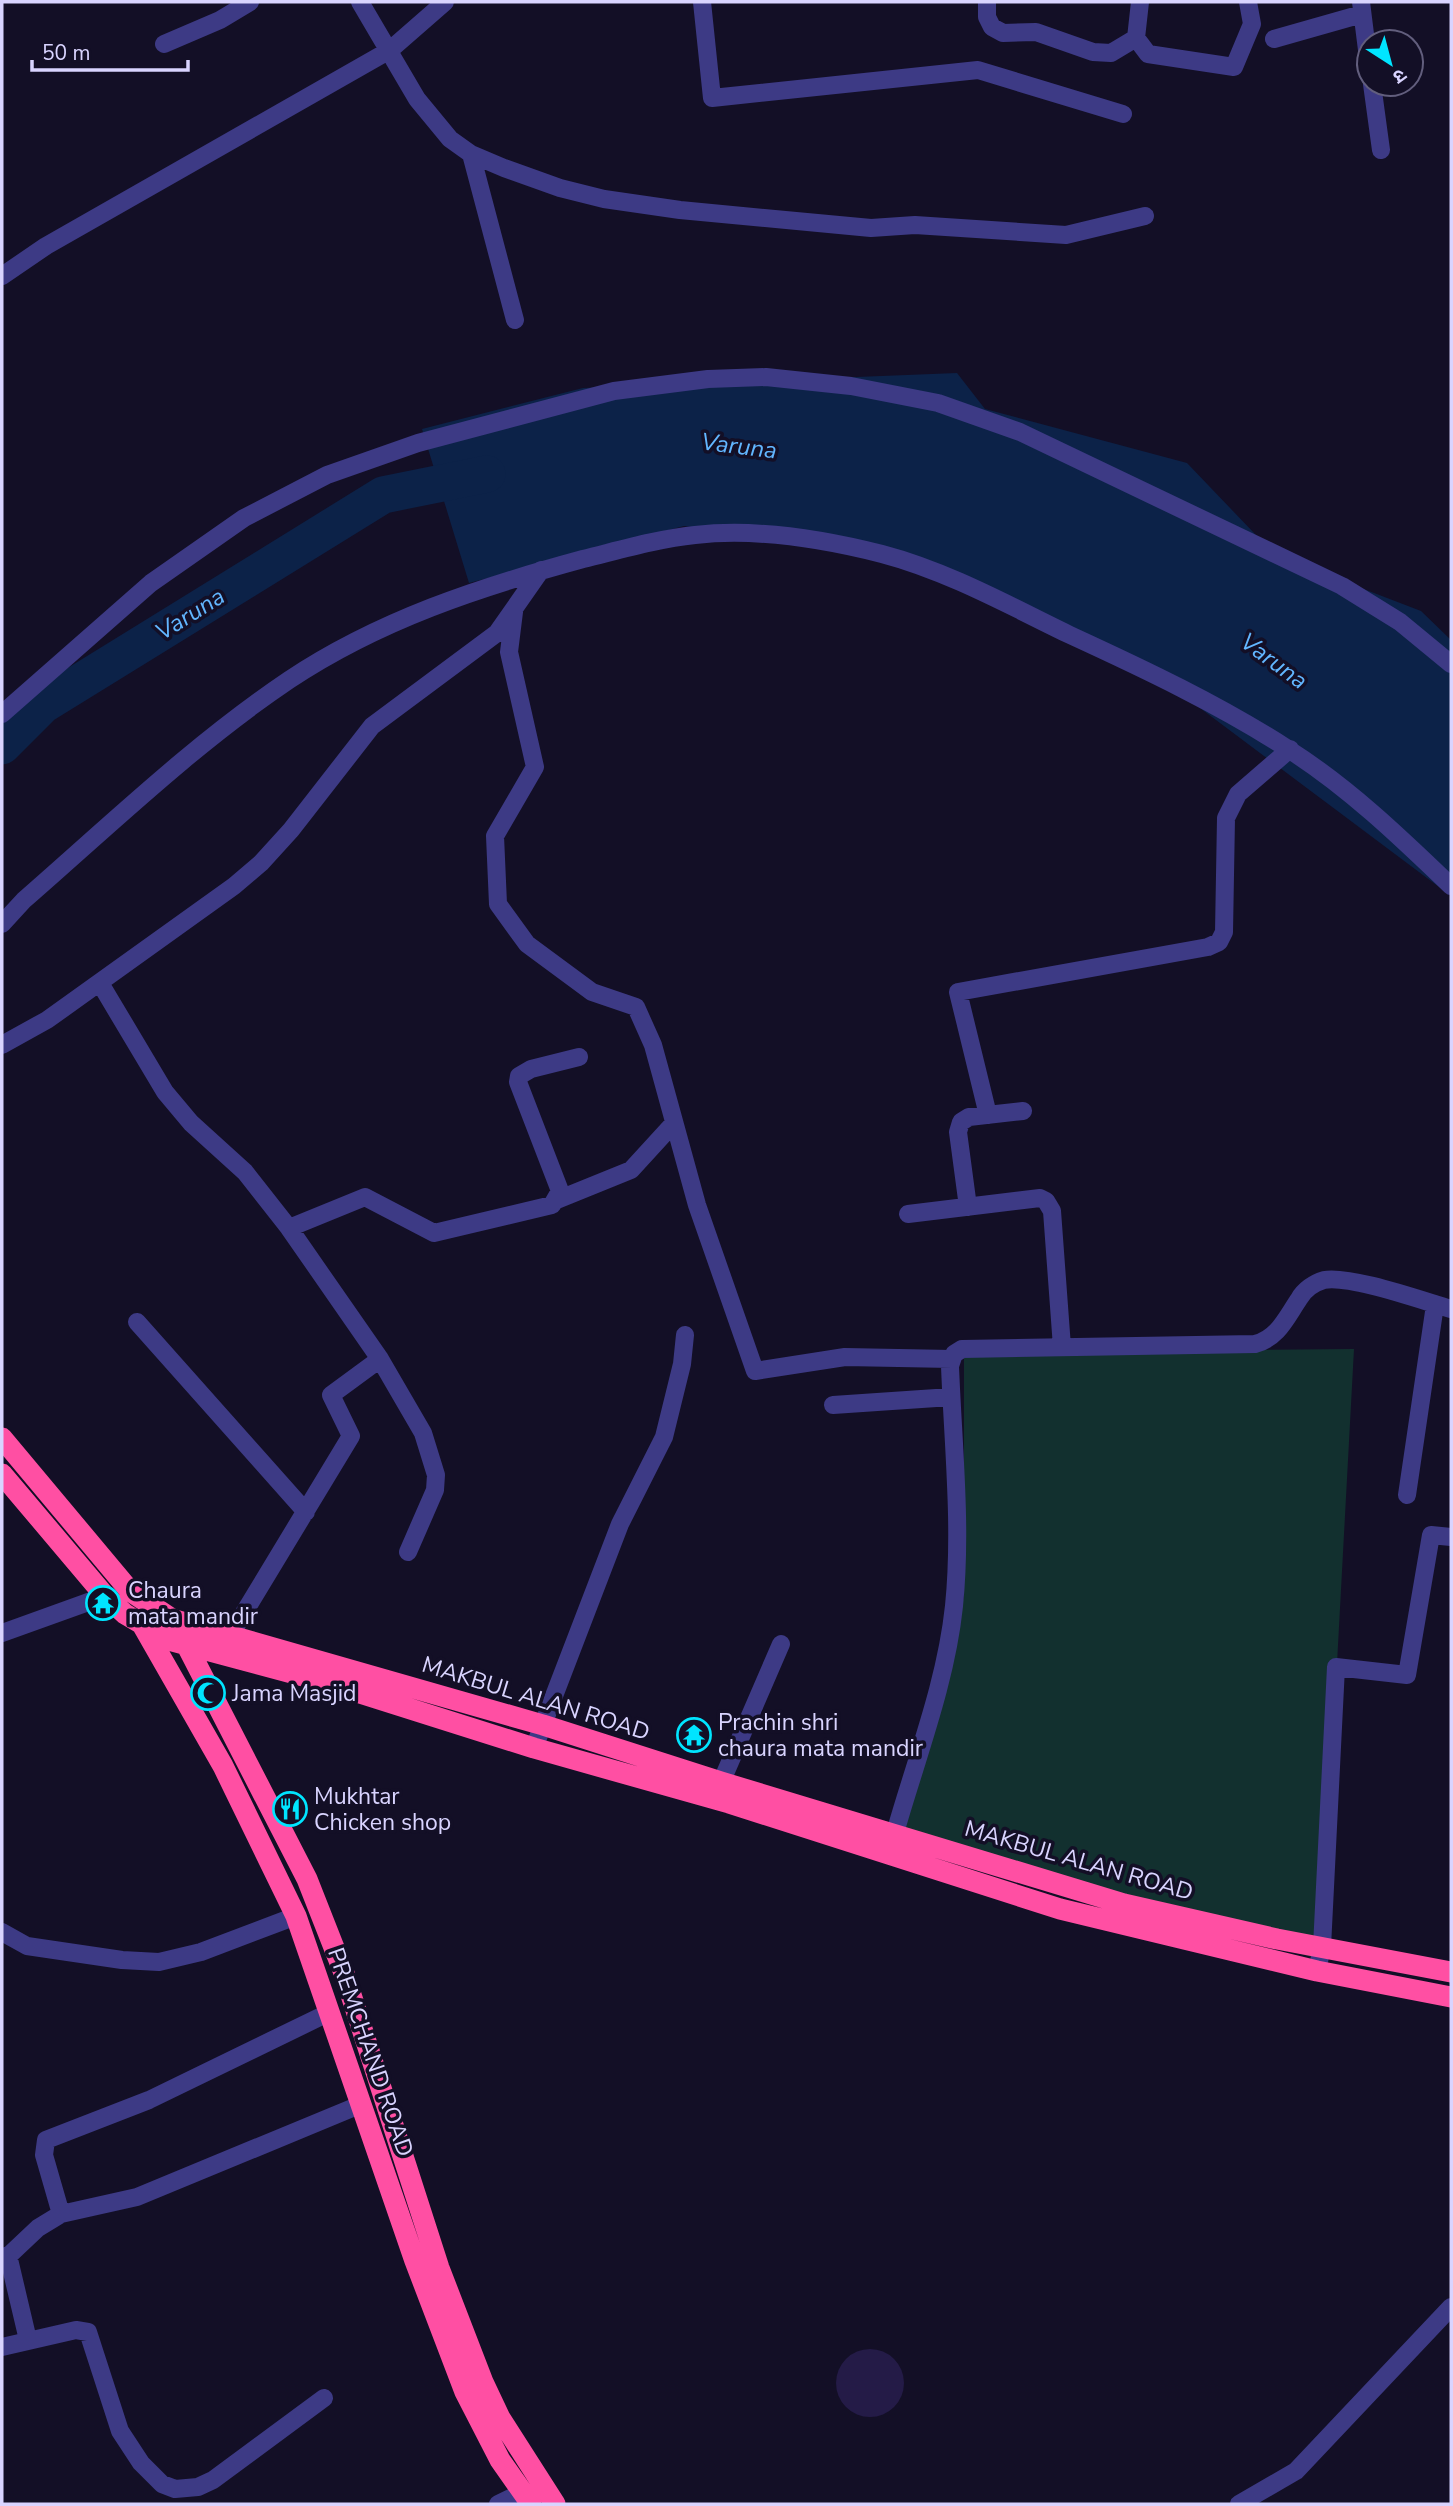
<svg xmlns="http://www.w3.org/2000/svg" width="1453" height="2506" font-family="'Nunito Sans','Noto Sans Devanagari',sans-serif">
<rect width="100%" height="100%" fill="#130f26"/>
<!-- green -->
<path fill="#12302f" d="M 1354,1349 L 1321,1960 L 902,1833 L 964,1596 L 964,1353 Z"/>
<!-- water -->
<path fill="#0c2248" d="M 957,373 L 985,409 L 1187,463 L 1275,555 L 1421,611 L 1451,640 L 1451,896 L 1184,696 L 921,561 L 684,526 L 469,583 L 422,429 L 583,388 Z"/>
<g fill="none" stroke-linecap="round" stroke-linejoin="round">
<!-- river -->
<path stroke="#0c2248" stroke-width="37" d="M 2,746 L 43,705 L 383,495 L 487,474"/>
</g>
<!-- building -->
<path fill="#241b47" d="M836 2383a34 34 0 1 1 68 0a34 34 0 1 1-68 0Z"/>
<g fill="none" stroke-linecap="round" stroke-linejoin="round">
<!-- minor -->
<path stroke="#3d3a85" stroke-width="18" d="M 360,2 L 417,99 L 450,139 L 471,154 L 504,168 L 560,188 L 604,199 L 680,210 L 871,228 L 915,225 L 1066,235 L 1145,216
M 702,2 L 712,98 L 978,70 L 1123,114
M 987,2 L 987,17 L 992,27 L 1003,33 L 1036,32 L 1093,52 L 1111,53 L 1136,38
M 1140,2 L 1136,38 L 1148,54 L 1234,67 L 1252,24 L 1248,2
M 1361,2 L 1369,66
M 1274,39 L 1362,14
M 164,44 L 220,20 L 250,2
M 1372,84 L 1381,150
M 471,154 L 515,320
M 2,276 L 46,246 L 390,50 L 445,2
M 514,612 L 509,652 L 535,767 L 495,836 L 498,904 L 527,944 L 592,992 L 636,1007 L 653,1045 L 697,1205 L 755,1371 L 845,1357 L 952,1359
M 2,714 L 151,583 L 244,518 L 327,475 L 418,443 L 614,391 L 708,379 L 766,377 L 851,386 L 938,403 L 1020,432 L 1342,586 L 1400,622 L 1451,664
M 2,924 L 24,900 C 110,825 194,744 289,680 C 379,620 480,587 583,559 C 620,550 657,539 695,535 C 756,528 823,539 882,554 C 947,571 1010,606 1070,635 C 1144,669 1220,705 1288,749 C 1348,787 1400,837 1451,886
M 100,983 L 165,1092 L 191,1123 L 245,1172 L 289,1228 L 380,1359 L 423,1433 L 436,1475 L 435,1490 L 408,1552
M 2,1045 L 47,1020 L 234,886 L 261,863 L 291,830 L 372,726 L 497,633 L 541,570
M 988,1115 L 958,992 L 1208,947 L 1219,942 L 1224,932 L 1226,818 L 1238,794 L 1290,749
M 557,1200 L 631,1170 L 674,1123
M 968,1207 L 958,1132 L 961,1122 L 969,1117 L 1023,1111
M 908,1214 L 1040,1198 L 1046,1201 L 1052,1211 L 1062,1347
M 289,1228 L 365,1197 L 434,1233 L 552,1205 L 560,1191 L 518,1082 L 519,1076 L 531,1069 L 579,1057
M 137,1322 L 306,1512
M 833,1405 L 951,1397
M 1407,1495 L 1435,1305
M 2,1633 L 105,1596
M 230,1636 L 351,1436 L 331,1395 L 380,1359
M 534,1748 L 620,1524 L 664,1437 L 682,1364 L 685,1335
M 717,1792 L 781,1644
M 895,1833 C 916,1759 946,1683 954,1606 C 962,1527 953,1445 950,1366 L 954,1354 L 962,1349 L 1255,1344 C 1278,1338 1286,1318 1299,1299 C 1304,1290 1314,1283 1324,1280 C 1350,1275 1423,1301 1451,1309
M 2,1932 L 27,1946 L 122,1960 L 159,1962 L 201,1952 L 296,1916
M 1317,1971 L 1322,1947 L 1336,1667 L 1407,1675 L 1431,1535 L 1451,1537
M 61,2214 L 44,2155 L 46,2140 L 149,2100 L 330,2012
M 8,2255 L 28,2340
M 2,2262 L 38,2228 L 61,2214 L 137,2197 L 362,2104
M 2,2347 L 76,2330 L 88,2332 L 120,2431 L 141,2463 L 162,2484 L 175,2489 L 198,2487 L 213,2480 L 324,2398
M 498,2504 L 523,2492
M 1239,2504 L 1296,2471 L 1451,2307"/>
<!-- highway -->
<path stroke="#ff4fa3" stroke-width="21" d="M 2,1438 L 130,1591 L 172,1619 L 543,1725 L 721,1782 L 1124,1904 L 1277,1939 L 1451,1972
M 2,1474 L 105,1596 L 125,1614 L 169,1640 L 322,1681 L 534,1748 L 729,1803 L 1060,1909 L 1317,1971 L 1451,1997
M 143,1626 L 223,1766 L 296,1916 L 415,2261 L 465,2392 L 500,2460 L 531,2504
M 186,1644 L 307,1879 L 344,1973 L 439,2268 L 483,2382 L 500,2418 L 555,2504"/>
</g>
<!-- icons -->
<defs>
<g id="temple-ring" transform="scale(1.75)"><circle r="9.5" fill="#130f26" stroke="#00e5ff" stroke-width="1.5"/><path d="M0-6L5-2H3V0L6.5 2.5H4V6H1.5V3h-3V6H-4V2.5H-6.5L-3 0V-2H-5Z" fill="#00e5ff"/></g>
<g id="mosque-ring" transform="scale(1.75)"><circle r="9.5" fill="#130f26" stroke="#00e5ff" stroke-width="1.5"/><path d="M3.5-4.9A6 6 0 1 0 3.5 4.9A5 5 0 1 1 3.5-4.9Z" fill="#00e5ff"/></g>
<g id="restaurant-ring" transform="scale(1.75)"><circle r="9.5" fill="#130f26" stroke="#00e5ff" stroke-width="1.5"/><path d="M-5-6h1v4h1v-4h1v4h1v-4h1v5L-1.5 .5V6h-2V.5L-5-1ZM5-6V6H3V1.5H1.5Q1.5-4 5-6Z" fill="#00e5ff"/></g>
</defs>
<g fill-rule="evenodd">
<use href="#temple-ring" x="103" y="1603"/>
<use href="#mosque-ring" x="208" y="1693"/>
<use href="#temple-ring" x="694" y="1735"/>
<use href="#restaurant-ring" x="290" y="1809"/>
</g>
<g text-anchor="middle" stroke-width="7" stroke-linejoin="round" paint-order="stroke">
<!-- poi labels -->
<g font-size="23" fill="#d9d4ff" stroke="#130f26" text-anchor="start">
<text x="128" y="1598">Chaura<tspan x="128" dy="26">mata mandir</tspan></text>
<text x="232" y="1701">Jama Masjid</text>
<text x="718" y="1730">Prachin shri<tspan x="718" dy="26">chaura mata mandir</tspan></text>
<text x="314" y="1804">Mukhtar<tspan x="314" dy="26">Chicken shop</tspan></text>
</g>
<!-- street labels -->
<g font-size="23" fill="#d9d4ff" stroke="#130f26">
<text transform="translate(536 1698) rotate(17)" y="8">MAKBUL ALAN ROAD</text>
<text transform="translate(1079 1860) rotate(16)" y="8">MAKBUL ALAN ROAD</text>
<text transform="translate(371 2052) rotate(71)" y="8">PREMCHAND ROAD</text>
</g>
<!-- water labels -->
<g font-size="24" font-style="italic" fill="#62b6ff" stroke="#130f26">
<text transform="translate(739 446) rotate(7)" y="8">Varuna</text>
<text transform="translate(190 614) rotate(-32)" y="8">Varuna</text>
<text transform="translate(1274 661) rotate(36)" y="8">Varuna</text>
</g>
</g>
<!-- border -->
<rect width="1453" height="2506" fill="none" stroke="#d9d4ff" stroke-width="7"/>
<!-- north arrow -->
<g transform="translate(1390 63) rotate(144)"><circle r="33" fill="#130f26" stroke="#625e7d" stroke-width="2"/>
<path d="M0-5L12 26L0 18L-12 26Z" fill="#00e5ff"/>
<text y="-10" font-size="19" font-weight="bold" text-anchor="middle" fill="#d9d4ff">उ</text>
</g>
<!-- scale -->
<path d="M32 60v10h156v-10" fill="none" stroke="#d9d4ff" stroke-width="3.5"/>
<text x="42" y="60" font-size="21" fill="#d9d4ff" stroke="#130f26" stroke-width="5" paint-order="stroke">50 m</text>
</svg>
